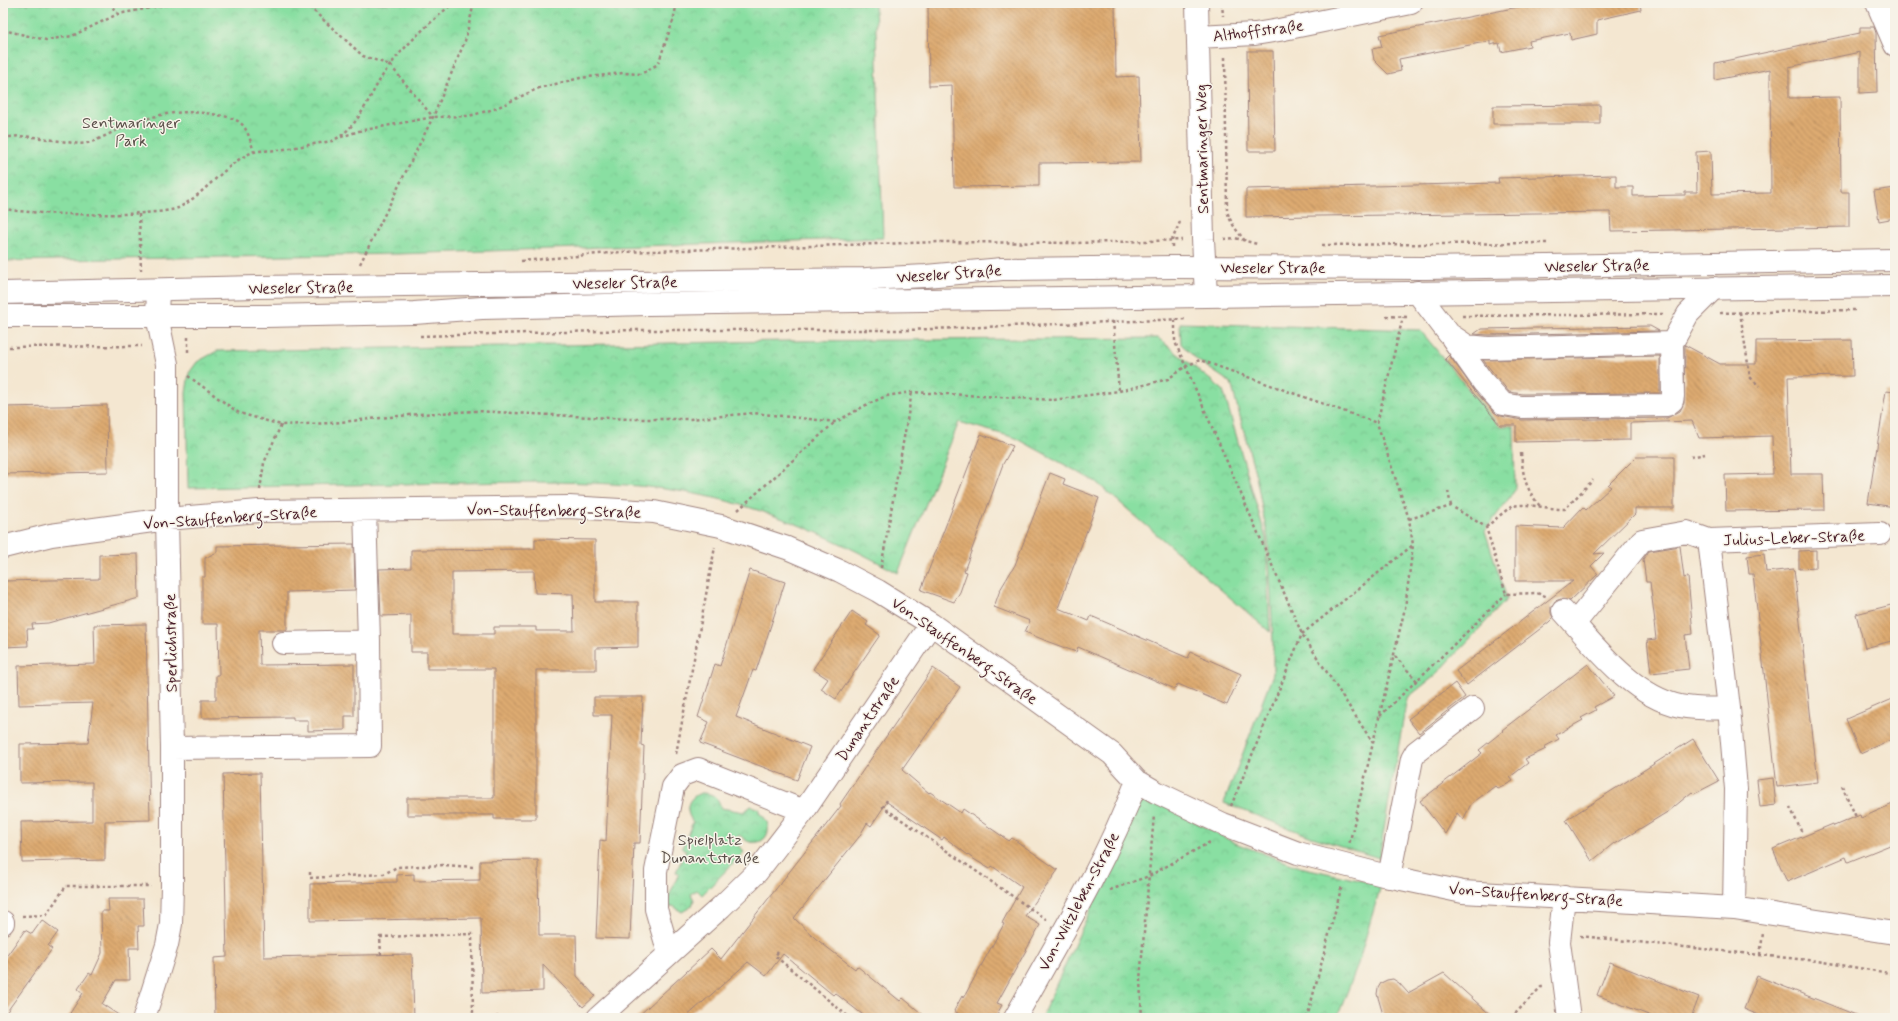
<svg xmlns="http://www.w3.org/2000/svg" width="1898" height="1021" font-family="Mynerve,sans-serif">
<defs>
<pattern id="park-crowns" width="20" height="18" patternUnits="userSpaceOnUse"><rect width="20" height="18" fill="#89dfa2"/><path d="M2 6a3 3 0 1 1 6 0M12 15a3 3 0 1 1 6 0" fill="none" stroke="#78bf8c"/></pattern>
<pattern id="building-back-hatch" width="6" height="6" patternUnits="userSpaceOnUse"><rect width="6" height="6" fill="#ddaa71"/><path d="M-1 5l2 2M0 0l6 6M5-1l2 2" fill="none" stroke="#b58a5d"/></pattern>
</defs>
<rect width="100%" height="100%" fill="#f7f3e8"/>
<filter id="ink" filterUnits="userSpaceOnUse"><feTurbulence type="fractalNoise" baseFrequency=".025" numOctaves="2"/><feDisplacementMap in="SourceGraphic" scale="8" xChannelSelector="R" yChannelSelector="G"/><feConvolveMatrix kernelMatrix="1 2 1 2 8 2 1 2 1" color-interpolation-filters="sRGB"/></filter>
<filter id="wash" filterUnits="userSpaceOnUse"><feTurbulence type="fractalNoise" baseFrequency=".012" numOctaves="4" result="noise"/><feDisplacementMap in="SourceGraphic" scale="16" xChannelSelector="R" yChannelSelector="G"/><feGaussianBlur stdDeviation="0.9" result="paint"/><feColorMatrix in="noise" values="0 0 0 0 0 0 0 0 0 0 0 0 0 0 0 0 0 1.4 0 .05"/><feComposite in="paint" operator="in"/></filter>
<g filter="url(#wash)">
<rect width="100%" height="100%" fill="#f4e7d1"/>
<!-- park -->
<path fill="url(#park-crowns)" stroke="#6a7f66" d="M 3,3 L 875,3 L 883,238 L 397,254 L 3,261 Z
M 1180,323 L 1420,330 L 1499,426 L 1514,426 L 1515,490 L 1485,531 L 1507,599 L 1436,675 L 1407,698 L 1379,858 L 1312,837 L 1224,803 L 1273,674 L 1273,641 L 1268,539 L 1256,476 L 1231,383 L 1197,360 L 1181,344 Z
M 1158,338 L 1223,390 L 1266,538 L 1270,632 L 1096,482 L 1016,438 L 959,422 L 898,573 C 843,543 788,517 727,501 C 638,478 546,482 455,483 C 366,485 277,486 188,488 L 186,393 L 189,373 L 197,362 L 217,351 L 787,341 Z
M 701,793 C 712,793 718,796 721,808 L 744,812 L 751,806 L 759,809 L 759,813 C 775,823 769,846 750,842 C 745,841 743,837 739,835 L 734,841 L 744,852 L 702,895 L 697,890 L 691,894 L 694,900 L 692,906 L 682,912 L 673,906 L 667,908 L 664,903 L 667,901 L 679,873 L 676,872 L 686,850 L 682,848 L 693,822 C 684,810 687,798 701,793 Z
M 1143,794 L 1235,843 L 1300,867 L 1381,885 L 1357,967 L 1337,1018 L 1041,1018 Z"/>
<g id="blocks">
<!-- building -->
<path fill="url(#building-back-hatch)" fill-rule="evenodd" d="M 928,3 L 1115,3 L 1116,77 L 1139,76 L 1141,162 L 1039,163 L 1039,186 L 954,187 L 952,85 L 929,86 Z
M 1538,3 L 1640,3 L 1641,10 L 1597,20 L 1597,34 L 1571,40 L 1570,33 L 1529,41 L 1530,46 L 1501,52 L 1499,43 L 1490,45 L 1490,41 L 1399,59 L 1401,71 L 1388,74 L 1374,60 L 1372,49 L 1382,47 L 1379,35 Z
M 1860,27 L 1874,27 L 1876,33 L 1877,92 L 1860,93 L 1860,52 L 1789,67 L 1789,98 L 1840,97 L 1841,192 L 1849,192 L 1849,227 L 1611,231 L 1610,212 L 1246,217 L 1246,189 L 1499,183 L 1498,178 L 1616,175 L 1616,187 L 1633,187 L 1633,196 L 1685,195 L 1685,192 L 1697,192 L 1696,152 L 1711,151 L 1712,194 L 1771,193 L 1770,69 L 1715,80 L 1715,63 L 1860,33 Z
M 1247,51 L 1273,51 L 1275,151 L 1248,151 Z
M 1600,105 L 1600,124 L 1493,124 L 1493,106 Z
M 1895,188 L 1895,218 L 1879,221 L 1874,191 Z
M 1650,326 L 1659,331 L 1488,335 L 1474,334 L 1481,329 Z
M 1852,340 L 1853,376 L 1788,377 L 1791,474 L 1823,474 L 1824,510 L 1726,511 L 1725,475 L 1773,474 L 1772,436 L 1699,438 L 1692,421 L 1630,423 L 1630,440 L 1516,442 L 1516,425 L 1500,425 L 1445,359 L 1449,355 L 1474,390 L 1494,412 L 1501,416 L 1522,420 L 1667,418 L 1680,411 L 1684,403 L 1685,345 L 1720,364 L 1756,364 L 1756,341 Z
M 1660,356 L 1660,393 L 1523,394 L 1509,392 L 1483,360 Z
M 1886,391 L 1895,392 L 1895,507 L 1868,503 Z
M 107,405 L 108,472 L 3,474 L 3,407 Z
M 981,434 L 1013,446 L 1003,464 L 964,571 L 967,572 L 960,592 L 954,602 L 921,590 Z
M 1636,457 L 1674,457 L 1674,508 L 1635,508 L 1635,514 L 1594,554 L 1604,553 L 1591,566 L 1598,574 L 1570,601 L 1561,599 L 1555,601 L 1551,607 L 1551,613 L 1553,618 L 1549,622 L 1467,685 L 1456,671 L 1573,581 L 1515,581 L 1515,526 L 1563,528 L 1583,507 L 1586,510 L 1611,487 L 1608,485 Z
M 1050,473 L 1065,479 L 1063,484 L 1099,498 L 1058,608 L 1089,621 L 1091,616 L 1188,658 L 1191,652 L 1241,674 L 1227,705 L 1178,684 L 1175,689 L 1078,647 L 1076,652 L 1049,642 L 1025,632 L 1030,621 L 994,607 L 1000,590 L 1015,565 Z
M 535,539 L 595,540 L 595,602 L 638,602 L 638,647 L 596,648 L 596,670 L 536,670 L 536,819 L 494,819 L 494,815 L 407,815 L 407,798 L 494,798 L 494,669 L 427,669 L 427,652 L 411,652 L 411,615 L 381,616 L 379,569 L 411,568 L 411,550 L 535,549 ZM 534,571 L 535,593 L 573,594 L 574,631 L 536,631 L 536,627 L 494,627 L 494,634 L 452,634 L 452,572 Z
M 354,544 L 355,590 L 287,592 L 287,630 L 259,630 L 260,665 L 354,664 L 354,716 L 345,716 L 345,730 L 308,731 L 308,720 L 293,720 L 293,717 L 202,718 L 202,700 L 216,700 L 216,675 L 219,675 L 218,624 L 202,624 L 202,577 L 205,577 L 205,558 L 217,552 L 217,546 Z
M 1680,546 L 1684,578 L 1688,577 L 1693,634 L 1685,635 L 1689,669 L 1651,673 L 1647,640 L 1656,639 L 1654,622 L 1655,622 L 1650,582 L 1646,582 L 1643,559 L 1649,551 Z
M 1816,550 L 1816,568 L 1799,569 L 1799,551 Z
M 138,554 L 139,598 L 48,623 L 32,624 L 33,629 L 27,629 L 28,646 L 3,647 L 3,581 L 99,579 L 99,555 Z
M 1764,554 L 1766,572 L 1794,569 L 1818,782 L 1777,787 L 1753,574 L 1749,574 L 1747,556 Z
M 750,570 L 785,582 L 756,671 L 753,670 L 736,717 L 810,747 L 797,780 L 700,743 L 709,722 L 698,717 L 715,664 L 720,666 Z
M 1895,604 L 1895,640 L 1865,648 L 1856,614 Z
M 852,611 L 868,622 L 866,625 L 880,635 L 836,699 L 821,689 L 828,679 L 813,669 Z
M 146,624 L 150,820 L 105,821 L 105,860 L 22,862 L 21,822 L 92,821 L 92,782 L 20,783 L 20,744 L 88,743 L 93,703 L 19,705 L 18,666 L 95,664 L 94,625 Z
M 1588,664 L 1614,696 L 1594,707 L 1596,710 L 1581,718 L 1583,720 L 1556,735 L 1559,739 L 1544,747 L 1546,749 L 1525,759 L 1528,763 L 1510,777 L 1513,781 L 1498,789 L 1495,786 L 1471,804 L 1463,820 L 1457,813 L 1445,834 L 1420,801 L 1482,753 L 1479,750 L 1503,731 L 1502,730 Z
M 933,668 L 960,687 L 902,770 L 929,793 L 930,792 L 961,813 L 963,809 L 1009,841 L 1012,838 L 1058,870 L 1025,916 L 1040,925 L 997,1003 L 1002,1005 L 995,1018 L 967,1018 L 954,1011 L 962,996 L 964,997 L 1004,924 L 1002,923 L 1022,887 L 992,866 L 990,869 L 972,858 L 944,837 L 942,840 L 887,802 L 871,826 L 867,823 L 859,837 L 794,918 L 815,938 L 855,969 L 857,966 L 900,1001 L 903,998 L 927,1018 L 867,1018 L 835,993 L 833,995 L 783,954 L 766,976 L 748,962 L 685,1018 L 636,1018 L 711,949 L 721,959 L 841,806 L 840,804 Z
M 1455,683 L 1465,697 L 1419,733 L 1408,719 Z
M 594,697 L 643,697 L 641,745 L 644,746 L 640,843 L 634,843 L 630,939 L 596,938 L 600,840 L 606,841 L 612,715 L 594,715 Z
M 1895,698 L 1895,738 L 1860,753 L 1846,719 Z
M 1693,739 L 1719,781 L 1694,794 L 1692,792 L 1669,811 L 1615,844 L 1614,843 L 1592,861 L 1566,820 Z
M 260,773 L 264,957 L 412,954 L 414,1018 L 215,1018 L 214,958 L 227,957 L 223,774 Z
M 1773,778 L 1776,805 L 1760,807 L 1757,780 Z
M 1895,803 L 1895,843 L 1848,862 L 1846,857 L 1787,882 L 1773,849 L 1833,824 L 1834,826 L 1860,815 L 1861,818 Z
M 538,860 L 539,935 L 576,935 L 577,976 L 595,996 L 583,1007 L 543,965 L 543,991 L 482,993 L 481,918 L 310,921 L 310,884 L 397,882 L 397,875 L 414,874 L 414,881 L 480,880 L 480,861 Z
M 108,899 L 143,899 L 144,926 L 138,926 L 139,948 L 129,948 L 130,980 L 116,980 L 102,1004 L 123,1018 L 67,1018 L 83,993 L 78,989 L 89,973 L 92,975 L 102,953 L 101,911 L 109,911 Z
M 42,920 L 58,932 L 48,946 L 52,949 L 3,1017 L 3,961 L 25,930 L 32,934 Z
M 1610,962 L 1699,997 L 1691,1018 L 1656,1018 L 1597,995 Z
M 1444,973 L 1494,1018 L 1384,1018 L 1377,994 L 1378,988 L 1381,983 L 1387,980 L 1393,979 L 1399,983 L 1408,993 Z
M 1757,976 L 1861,1017 L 1861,1018 L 1766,1018 L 1744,1009 Z"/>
</g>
</g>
<g filter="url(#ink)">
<use href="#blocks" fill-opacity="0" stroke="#9f837e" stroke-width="1"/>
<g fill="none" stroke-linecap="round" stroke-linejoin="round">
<!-- minor casing -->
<g stroke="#9f837e" stroke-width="24">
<path id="minor" d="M 1197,3 L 1203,239 L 1206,295
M 1877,3 L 1895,45
M 1198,37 L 1255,34 L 1279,30 L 1411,3
M 1417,292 L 1449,334 L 1467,346 L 1488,348 L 1672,343 L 1688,314 L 1714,288
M 1452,338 L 1483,382 L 1503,404 L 1522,407 L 1667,405 L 1672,401 L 1673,396 L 1672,343
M 365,510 L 369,641
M 3,547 L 51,535 L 167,519 L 259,511 L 569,507 L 654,512 L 721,526 L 787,548 L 840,571 L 878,591 L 931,624 L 1112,754 L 1137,781 L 1156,792 L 1223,824 L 1298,853 L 1387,876 L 1463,892 L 1734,908 L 1895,933
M 1563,611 C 1594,645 1632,696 1680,706 C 1696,709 1712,709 1729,708
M 1575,623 L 1642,540 L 1687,532 L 1709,540
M 172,748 L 370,746 L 369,641 L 283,643
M 1389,877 L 1412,759 L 1416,752 L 1473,708
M 1564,897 L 1559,942 L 1569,1018
M 1734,908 L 1736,789 L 1729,708 L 1709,540 L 1880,534
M 3,923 L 3,922
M 669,954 L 656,909 L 656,871 L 673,787 L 682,775 L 698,769 L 804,811
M 144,1018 L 167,945 L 171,924 L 172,886 L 172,748 L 167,519 L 167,364 L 157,316 L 158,290
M 598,1018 L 721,907 L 757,872 L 804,811 L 931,624
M 1015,1018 C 1058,941 1105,864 1137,781"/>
</g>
<!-- major casing -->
<g stroke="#9f837e" stroke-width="24">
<path id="major" d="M 3,293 L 257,287 L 866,279 L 926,276 L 1002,269 L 1173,267 L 1425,268 L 1895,260
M 3,316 L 266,316 L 414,313 L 482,308 L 648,304 L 1895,286"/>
</g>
<!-- path -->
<path stroke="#9f837e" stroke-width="2.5" stroke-dasharray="3 3" stroke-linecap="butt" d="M 109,3 L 118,14
M 305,3 L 363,56 L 390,65 L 433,117
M 1222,3 L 1223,16
M 3,30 L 46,40 L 72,36 L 118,14 L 176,3
M 1225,57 L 1227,210 C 1230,223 1237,231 1246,242
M 341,137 L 359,131 L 433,117 L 469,116 L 494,109 L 539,88 L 580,78 L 623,73 L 641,74 L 658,64 L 673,21 L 677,3
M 3,138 C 22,134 41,138 60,141 C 69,142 79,145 87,143 C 97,141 108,134 118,130 C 152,115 175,109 212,114 C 243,119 245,122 254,152
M 3,208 C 24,216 158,217 178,208 C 203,196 230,159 254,152 C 261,150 270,151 278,150 C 296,147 314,144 332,141 C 363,126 370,89 391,64 C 409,41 431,22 453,3
M 139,214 L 141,270
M 1224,239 L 1235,238 L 1257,244
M 1322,245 L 1547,243
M 1172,247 L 1172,240 L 1180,222
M 521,261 L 621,252 L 940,242 L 1076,243 L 1182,240
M 360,264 L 433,117 L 465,41 L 474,3
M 1740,312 L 1750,377 L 1759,386
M 1720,313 L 1855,310
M 1386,316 L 1409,317
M 1462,316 L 1665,314
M 1175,320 L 1175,342 L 1302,634 L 1373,743 L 1349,845
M 1113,321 L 1119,391
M 420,336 L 635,330 L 907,330 L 1185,319
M 188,337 L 188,354
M 3,347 L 142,346
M 188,376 L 239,413 L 281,425 L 331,423 L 419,414 L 476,411 L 629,419 L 690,419 L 754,413 L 836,422 L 866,405 L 886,396 L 912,392 L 1053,400 L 1119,391 L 1168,379 L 1186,366 L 1200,360 L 1377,423
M 1521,453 C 1523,476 1525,488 1540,506
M 1691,457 L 1705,454
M 260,490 L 264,463 L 281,425
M 1448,491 L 1451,506
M 738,510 L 835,422
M 1409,519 L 1451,506 L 1486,527 L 1506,594 L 1537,593 L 1548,597
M 1486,527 C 1494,521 1503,512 1511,507 C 1522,501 1552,510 1565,509 L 1593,480
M 881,568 L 912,392
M 1395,656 L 1417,681
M 1380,716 L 1506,594
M 1373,743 L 1405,608 L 1413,545 L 1409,519 L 1377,423 L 1403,317
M 676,754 L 715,547
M 1842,786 L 1856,817
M 887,800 L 883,807 L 1047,920
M 1231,806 L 1302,634 L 1413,545
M 1790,807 L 1802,833
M 310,872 L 310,878 L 384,874 L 397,867 L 444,865 L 474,867
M 1110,890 L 1149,876 L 1212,841
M 22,916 L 46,915 L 66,886 L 151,886
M 1580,936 L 1817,961 L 1895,974
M 778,952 L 775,956 L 850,1018
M 381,955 L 380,937 L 472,934 L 473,1018
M 1760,955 L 1763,933
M 496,1018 L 499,1015 L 502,1018
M 1142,1018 L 1140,980 L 1154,815
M 1307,1018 L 1342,885
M 1511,1018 L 1541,987 L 1544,987"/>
<!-- minor -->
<use href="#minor" stroke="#fff" stroke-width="22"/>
<!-- major -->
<use href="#major" stroke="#fff" stroke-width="22"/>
</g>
</g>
<g text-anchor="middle" stroke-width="3" stroke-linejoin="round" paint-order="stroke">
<!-- street labels -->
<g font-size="16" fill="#4a1f2b" stroke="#f7f3e8">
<text transform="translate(1258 30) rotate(-7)" y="6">Althoffstraße</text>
<text transform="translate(1201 149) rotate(-91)" y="6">Sentmaringer Weg</text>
<text transform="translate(1597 265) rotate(-1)" y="6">Weseler Straße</text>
<text x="1273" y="273">Weseler Straße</text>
<text transform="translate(949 273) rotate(-4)" y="6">Weseler Straße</text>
<text transform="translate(625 282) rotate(-1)" y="6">Weseler Straße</text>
<text transform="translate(301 287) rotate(-1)" y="6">Weseler Straße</text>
<text transform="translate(554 510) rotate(1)" y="6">Von-Stauffenberg-Straße</text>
<text transform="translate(230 517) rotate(-4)" y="6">Von-Stauffenberg-Straße</text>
<text transform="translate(1794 537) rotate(-2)" y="6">Julius-Leber-Straße</text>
<text transform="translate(170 643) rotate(-91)" y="6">Sperlichstraße</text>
<text transform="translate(965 650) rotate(35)" y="6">Von-Stauffenberg-Straße</text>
<text transform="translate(867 718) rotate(-56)" y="6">Dunantstraße</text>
<text transform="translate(1536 894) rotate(4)" y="6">Von-Stauffenberg-Straße</text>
<text transform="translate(1078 901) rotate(-62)" y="6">Von-Witzleben-Straße</text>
</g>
<!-- park labels -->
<g font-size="16" fill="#5a4f49" stroke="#f7f3e8">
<text x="131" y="128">Sentmaringer<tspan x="131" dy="18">Park</tspan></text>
<text x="710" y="845">Spielplatz<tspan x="710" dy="18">Dunantstraße</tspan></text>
</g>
</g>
<!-- margin -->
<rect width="1898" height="1021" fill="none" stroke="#f7f3e8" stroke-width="16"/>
</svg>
